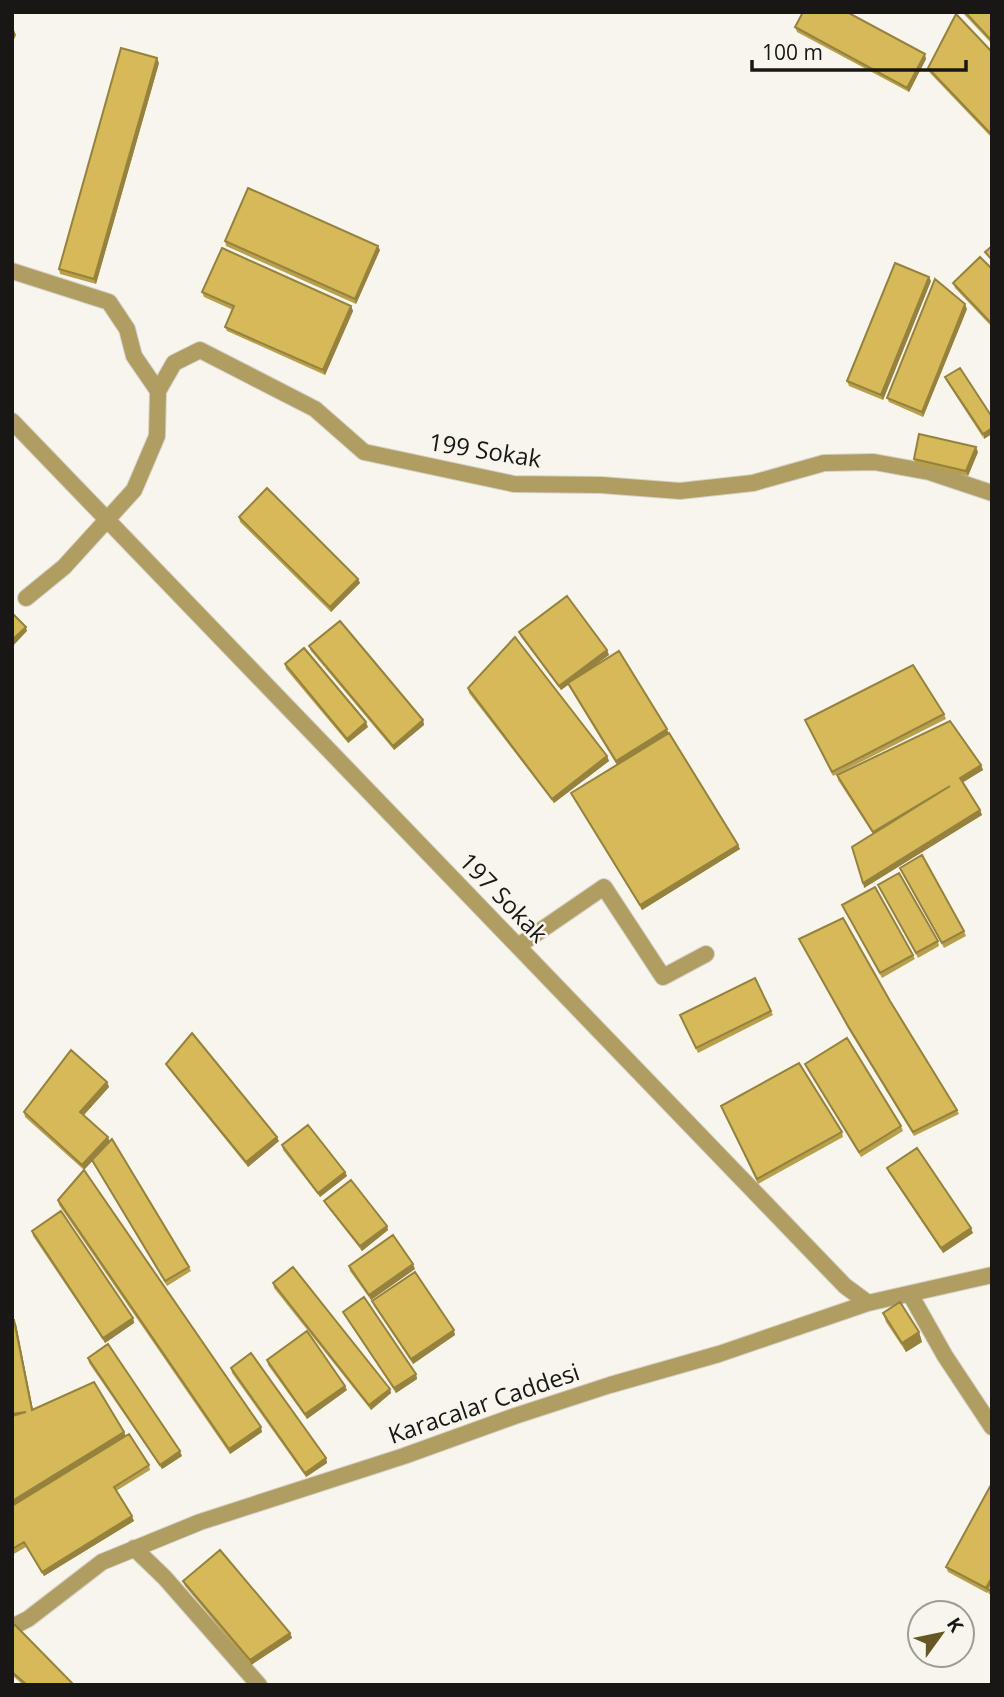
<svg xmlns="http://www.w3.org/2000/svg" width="1004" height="1697" font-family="'Open Sans',sans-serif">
<rect width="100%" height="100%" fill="#f8f5ed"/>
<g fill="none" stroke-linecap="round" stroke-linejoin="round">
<!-- minor casing -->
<g stroke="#d4d1ca" stroke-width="18">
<path id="minor" d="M 12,271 L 109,302 L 127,329 L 134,356 L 158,391
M 12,421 L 845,1286 L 868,1303
M 26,598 L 64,567 L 134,490 L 157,436 L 158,391 L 174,363 L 200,350 L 315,409 L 364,452 L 514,484 L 601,485 L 680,491 L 753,483 L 824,463 L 874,462 L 929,472 L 992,493
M 518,946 L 604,887 L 663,977 L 706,954
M 910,1294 L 945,1356 L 992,1427
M 134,1548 L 165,1578 L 259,1685
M 12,1627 L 28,1619 L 102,1562 L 200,1522 L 404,1456 L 515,1416 L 610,1385 L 719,1354 L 868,1303 L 992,1275"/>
</g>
<!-- minor -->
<use href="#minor" stroke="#b09d62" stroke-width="16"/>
</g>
<!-- wall -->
<path fill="#b89f4c" d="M 962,12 L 992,12 L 992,44 Z
M 795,27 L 926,59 L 909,92 L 797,32 Z
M 992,52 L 992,138 L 930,73 L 928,68 Z
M 159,63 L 96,284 L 60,274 L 59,269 Z
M 225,241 L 380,250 L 356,304 L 226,246 Z
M 992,269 L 992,327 L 955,288 L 953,283 Z
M 931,281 L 883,400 L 849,386 L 847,381 Z
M 202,292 L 351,306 L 353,311 L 325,375 L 227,331 L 225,327 L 233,310 L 204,297 Z
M 967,309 L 923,417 L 889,402 L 887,398 Z
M 960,368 L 984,439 L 947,382 L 945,377 Z
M 978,452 L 968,476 L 916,464 L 914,459 Z
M 239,517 L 358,579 L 360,583 L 331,612 L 240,522 Z
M 519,632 L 607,650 L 609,655 L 583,674 L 668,733 L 740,849 L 642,910 L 573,797 L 571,793 L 617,765 L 568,685 L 561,690 L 521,637 Z
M 309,646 L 423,720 L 424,725 L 394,750 L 311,651 Z
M 285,664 L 368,727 L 348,743 L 286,669 Z
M 468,688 L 607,756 L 609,761 L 554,803 L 469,693 Z
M 944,714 L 946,719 L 833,776 L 805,720 Z
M 981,765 L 983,770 L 963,782 L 980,810 L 982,815 L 864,888 L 873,834 L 838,780 L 837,775 Z
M 900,868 L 964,931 L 966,936 L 944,948 Z
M 878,885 L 938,941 L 939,946 L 918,958 Z
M 842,905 L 913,955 L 915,959 L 882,978 Z
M 799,939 L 890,1001 L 957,1110 L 959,1114 L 914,1136 L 849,1030 Z
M 771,1011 L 773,1015 L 698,1053 L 680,1015 Z
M 166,1064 L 279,1141 L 248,1167 L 168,1068 Z
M 805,1064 L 901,1126 L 903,1131 L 861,1157 L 807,1068 Z
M 107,1082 L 109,1087 L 84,1115 L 110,1141 L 189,1267 L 191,1271 L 167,1286 L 92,1161 L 84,1170 L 25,1117 L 24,1112 Z
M 721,1106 L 842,1132 L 843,1137 L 758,1184 Z
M 282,1145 L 345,1172 L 347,1176 L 320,1197 L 283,1150 Z
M 887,1168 L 973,1233 L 943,1253 L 889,1173 Z
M 58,1200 L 262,1432 L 230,1454 L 59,1205 Z
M 324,1201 L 387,1226 L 388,1230 L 362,1251 L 326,1205 Z
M 32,1231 L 133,1318 L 134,1323 L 105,1343 L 33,1236 Z
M 349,1266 L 415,1269 L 371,1300 L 350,1271 Z
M 273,1283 L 390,1389 L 391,1393 L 371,1410 L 274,1288 Z
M 372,1301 L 455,1335 L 413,1364 L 374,1306 Z
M 343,1312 L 416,1374 L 417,1379 L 396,1393 L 345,1316 Z
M 883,1313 L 919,1332 L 922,1342 L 906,1352 L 886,1322 Z
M 12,1320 L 16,1324 L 33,1410 L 124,1432 L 126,1436 L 149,1465 L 150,1470 L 116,1491 L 134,1521 L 44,1576 L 26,1547 L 12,1555 Z
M 88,1358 L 182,1456 L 162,1469 L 89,1363 Z
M 267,1360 L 347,1390 L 307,1419 L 268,1365 Z
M 231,1368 L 326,1458 L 327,1463 L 306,1477 L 232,1373 Z
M 992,1483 L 992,1595 L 989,1594 L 988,1592 L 987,1593 L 948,1572 L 946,1567 Z
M 183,1581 L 290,1633 L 292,1638 L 251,1665 L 185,1586 Z
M 12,1626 L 74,1685 L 23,1685 L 12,1675 Z"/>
<!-- shaded-wall -->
<path fill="#96823e" d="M 14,30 L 16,35 L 12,44 L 12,35 Z
M 925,54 L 926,59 L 909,92 L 907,88 Z
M 157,58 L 159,63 L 96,284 L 94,279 Z
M 378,246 L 380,250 L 356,304 L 355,299 Z
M 929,277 L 931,281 L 883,400 L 881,395 Z
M 965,304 L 967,309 L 923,417 L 922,412 Z
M 351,306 L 353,311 L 325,375 L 323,370 Z
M 992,428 L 992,434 L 984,439 L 983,434 Z
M 976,447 L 978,452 L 968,476 L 966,471 Z
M 358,579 L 360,583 L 331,612 L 330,607 Z
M 26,627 L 27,631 L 12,647 L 12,640 Z
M 607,650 L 609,655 L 561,690 L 559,686 Z
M 423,720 L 424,725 L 394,750 L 393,746 Z
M 366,722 L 368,727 L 348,743 L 347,739 Z
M 667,729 L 669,734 L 617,766 L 616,761 Z
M 607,756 L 609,761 L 554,803 L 552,799 Z
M 981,765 L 983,770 L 962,783 L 960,778 Z
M 980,810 L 982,815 L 864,888 L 863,883 Z
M 738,845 L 740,849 L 642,910 L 640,905 Z
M 107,1082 L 109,1087 L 82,1117 L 80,1112 Z
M 108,1137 L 110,1142 L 84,1170 L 82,1165 Z
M 277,1137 L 279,1141 L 248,1167 L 246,1162 Z
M 345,1172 L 347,1176 L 320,1197 L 318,1193 Z
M 387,1226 L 388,1230 L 362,1251 L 360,1246 Z
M 971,1228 L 973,1233 L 943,1253 L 941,1248 Z
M 413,1264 L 415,1269 L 371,1300 L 369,1295 Z
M 133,1318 L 134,1323 L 105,1343 L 103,1338 Z
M 14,1320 L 16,1324 L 34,1415 L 32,1410 Z
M 454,1330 L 455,1335 L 413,1364 L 411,1359 Z
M 919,1332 L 922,1342 L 906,1352 L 902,1343 Z
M 416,1374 L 417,1379 L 396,1393 L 394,1388 Z
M 345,1386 L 347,1390 L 307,1419 L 305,1414 Z
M 390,1389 L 391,1393 L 371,1410 L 369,1405 Z
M 261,1427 L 262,1432 L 230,1454 L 229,1449 Z
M 124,1432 L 126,1437 L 12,1507 L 12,1501 Z
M 180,1451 L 182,1456 L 162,1469 L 160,1465 Z
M 326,1458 L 327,1463 L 306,1477 L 305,1473 Z
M 132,1516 L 134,1521 L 44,1576 L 42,1572 Z
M 290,1633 L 292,1638 L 251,1665 L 250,1660 Z"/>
<!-- building -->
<path fill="#d6b958" stroke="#96823e" stroke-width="2" d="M 803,12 L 847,12 L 925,54 L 907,88 L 795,27 Z
M 965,12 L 992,12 L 992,41 Z
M 956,14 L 992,52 L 992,135 L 928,68 Z
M 121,48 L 157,58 L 94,279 L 59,269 Z
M 248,188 L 378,246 L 355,299 L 225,241 Z
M 992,246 L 992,260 L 985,252 Z
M 222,248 L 351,306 L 323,370 L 225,327 L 234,306 L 202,292 Z
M 980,257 L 992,269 L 992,324 L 953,283 Z
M 895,263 L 929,277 L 881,395 L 847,381 Z
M 935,279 L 965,304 L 922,412 L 887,398 Z
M 960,368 L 992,417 L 992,428 L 983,434 L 945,377 Z
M 919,434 L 976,447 L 966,471 L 914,459 Z
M 267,488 L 358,579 L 330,607 L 239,517 Z
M 567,596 L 607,650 L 559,686 L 519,632 Z
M 12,613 L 26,627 L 12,640 Z
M 340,621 L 423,720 L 393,746 L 309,646 Z
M 515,637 L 607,756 L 552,799 L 468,688 Z
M 304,648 L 366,722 L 347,739 L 285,664 Z
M 619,651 L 667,729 L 616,761 L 568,683 Z
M 913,665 L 944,714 L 832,772 L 805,720 Z
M 950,721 L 981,765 L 960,778 L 980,810 L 863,883 L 852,847 L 950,786 L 873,832 L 837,775 Z
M 669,733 L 738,845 L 640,905 L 571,793 Z
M 922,855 L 964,931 L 942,943 L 900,868 Z
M 899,873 L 938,941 L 916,953 L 878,885 Z
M 875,887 L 913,955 L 880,973 L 842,905 Z
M 843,918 L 890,1001 L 957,1110 L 913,1132 L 848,1026 L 799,939 Z
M 755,978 L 771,1011 L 696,1048 L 680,1015 Z
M 192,1033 L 277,1137 L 246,1162 L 166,1064 Z
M 847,1038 L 901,1126 L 859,1152 L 805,1064 Z
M 71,1050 L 107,1082 L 80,1112 L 108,1137 L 82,1165 L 24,1112 Z
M 799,1063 L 842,1132 L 757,1179 L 721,1106 Z
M 308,1125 L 345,1172 L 318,1193 L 282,1145 Z
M 112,1139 L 189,1267 L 165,1281 L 92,1160 Z
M 917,1148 L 971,1228 L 941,1248 L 887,1168 Z
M 84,1170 L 261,1427 L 229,1449 L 58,1200 Z
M 351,1180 L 387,1226 L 360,1246 L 324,1201 Z
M 61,1211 L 133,1318 L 103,1338 L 32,1231 Z
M 393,1235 L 413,1264 L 369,1295 L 349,1266 Z
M 293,1267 L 390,1389 L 369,1405 L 273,1283 Z
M 415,1272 L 454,1330 L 411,1359 L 372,1301 Z
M 364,1297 L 416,1374 L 394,1388 L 343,1312 Z
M 900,1302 L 919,1332 L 902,1343 L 883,1313 Z
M 12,1320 L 14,1320 L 32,1410 L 94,1382 L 124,1432 L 12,1501 L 12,1416 L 26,1412 L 12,1414 Z
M 307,1331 L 345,1386 L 305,1414 L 267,1360 Z
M 108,1344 L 180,1451 L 160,1465 L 88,1358 Z
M 251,1353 L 326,1458 L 305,1473 L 231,1368 Z
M 129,1434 L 149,1465 L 114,1487 L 132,1516 L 42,1572 L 24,1542 L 12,1549 L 12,1506 Z
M 992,1483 L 992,1577 L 986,1588 L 946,1567 Z
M 220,1550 L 290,1633 L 250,1660 L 183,1581 Z
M 992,1580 L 992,1591 L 987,1589 Z
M 15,1625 L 74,1685 L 27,1685 L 12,1672 L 12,1626 Z"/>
<g text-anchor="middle" stroke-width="5" stroke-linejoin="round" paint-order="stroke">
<!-- street labels -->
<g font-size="24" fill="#181715" stroke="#f8f5ed">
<text transform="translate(485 451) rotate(9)" y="8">199 Sokak</text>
<text transform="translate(503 898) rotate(46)" y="8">197 Sokak</text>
<text transform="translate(484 1404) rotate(-19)" y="8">Karacalar Caddesi</text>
</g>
</g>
<!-- border -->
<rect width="1004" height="1697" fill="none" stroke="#181715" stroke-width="28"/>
<!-- north arrow -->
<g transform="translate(941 1634) rotate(57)"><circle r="33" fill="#f8f5ed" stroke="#9e9c97" stroke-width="2"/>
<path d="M0-5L12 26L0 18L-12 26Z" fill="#675724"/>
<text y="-10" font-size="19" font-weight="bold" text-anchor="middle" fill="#181715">K</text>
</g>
<!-- scale -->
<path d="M752 60v10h214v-10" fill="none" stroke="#181715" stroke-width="3.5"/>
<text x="762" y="60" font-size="21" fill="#181715" stroke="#f8f5ed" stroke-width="5" paint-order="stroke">100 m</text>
</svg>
